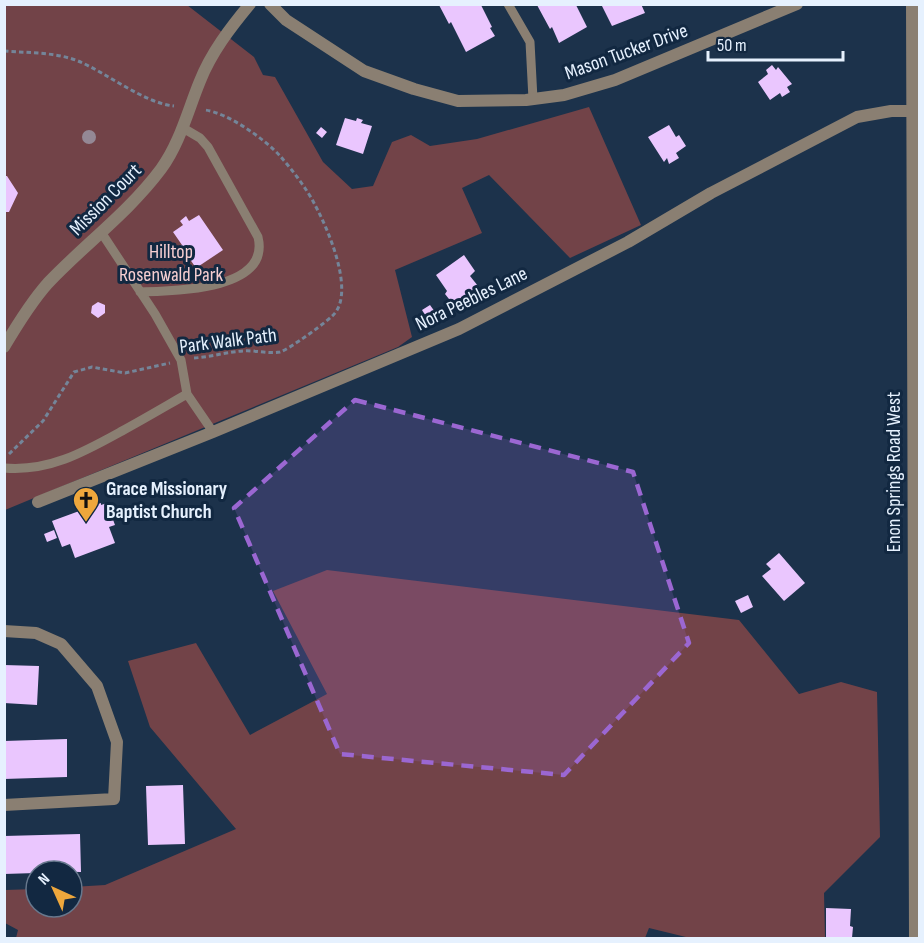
<svg xmlns="http://www.w3.org/2000/svg" width="924" height="943" font-family="'Sofia Sans Condensed',sans-serif">
<rect width="100%" height="100%" fill="#1c324b"/>
<!-- green -->
<path fill="#724348" d="M 5,5 L 187,5 L 254,57 L 263,75 L 275,77 L 323,162 L 352,189 L 373,186 L 392,142 L 411,135 L 430,146 L 477,139 L 589,107 L 641,225 L 570,258 L 489,175 L 462,188 L 482,233 L 395,270 L 412,337 L 398,347 L 5,510 Z
M 327,570 L 739,620 L 799,694 L 841,682 L 877,692 L 880,837 L 824,893 L 825,938 L 690,938 L 649,928 L 645,938 L 16,938 L 18,930 L 5,923 L 5,890 L 36,889 L 36,907 L 72,907 L 72,887 L 105,885 L 236,829 L 150,727 L 128,661 L 196,643 L 250,735 L 327,694 L 273,591 Z"/>
<!-- building -->
<path fill="#eac6fe" d="M 601,4 L 641,4 L 645,13 L 612,26 Z
M 439,5 L 481,5 L 492,27 L 490,28 L 495,36 L 466,52 L 451,22 L 449,24 Z
M 537,5 L 576,5 L 587,27 L 559,43 L 552,27 L 550,29 Z
M 772,65 L 776,70 L 778,67 L 792,84 L 787,87 L 790,92 L 782,97 L 780,93 L 770,100 L 758,82 L 768,74 L 766,70 Z
M 345,118 L 356,121 L 357,118 L 363,120 L 361,123 L 372,126 L 363,154 L 336,145 Z
M 669,125 L 676,137 L 679,135 L 686,146 L 676,153 L 679,158 L 669,164 L 667,158 L 664,162 L 648,137 Z
M 321,127 L 327,132 L 322,138 L 316,133 Z
M 4,176 L 7,176 L 18,193 L 9,212 L 4,212 Z
M 199,215 L 223,250 L 196,268 L 187,255 L 183,258 L 176,248 L 182,245 L 173,232 L 183,225 L 180,221 L 186,216 L 189,221 Z
M 464,255 L 475,271 L 470,276 L 478,286 L 453,304 L 445,294 L 447,291 L 436,275 Z
M 98,302 L 105,305 L 105,313 L 98,318 L 91,313 L 92,306 Z
M 430,305 L 435,312 L 427,318 L 422,310 Z
M 101,503 L 101,505 L 107,503 L 115,525 L 109,527 L 115,543 L 75,558 L 70,544 L 62,547 L 52,521 Z
M 54,530 L 57,538 L 47,542 L 44,534 Z
M 779,553 L 805,583 L 784,601 L 762,576 L 771,569 L 766,564 Z
M 748,595 L 753,607 L 741,613 L 735,601 Z
M 4,665 L 39,666 L 37,705 L 4,703 Z
M 67,739 L 67,777 L 4,779 L 4,741 Z
M 183,785 L 185,844 L 148,845 L 146,786 Z
M 80,834 L 81,872 L 36,871 L 36,873 L 4,874 L 4,836 Z
M 826,908 L 851,909 L 850,926 L 853,927 L 852,938 L 826,938 Z"/>
<g fill="none" stroke-linecap="round" stroke-linejoin="round">
<!-- path -->
<path stroke="#748599" stroke-width="3" stroke-dasharray="4.5 3" stroke-linecap="butt" d="M 4,51 C 29,53 55,52 78,61 C 107,73 144,103 174,106
M 194,358 C 210,357 227,352 243,351 C 255,350 268,354 280,352 C 288,350 330,320 335,313 C 354,289 328,229 315,205 C 307,189 293,171 281,157 C 265,139 228,113 205,110
M 9,454 L 43,421 L 74,372 L 92,367 L 125,373 L 170,363"/>
<!-- service -->
<path stroke="#8a7f72" stroke-width="9" d="M 508,4 L 530,42 L 533,99
M 101,232 L 155,314 L 181,360 L 187,394 L 213,432
M 140,292 C 173,291 271,291 258,237 L 208,147 L 200,138 L 183,128
M 4,468 C 49,472 84,452 122,431 C 144,419 166,406 187,394"/>
<!-- minor -->
<path stroke="#8a7f72" stroke-width="12" d="M 270,4 L 286,20 L 364,71 L 414,89 L 458,101 L 526,100 L 564,95 L 615,80 L 797,4
M 4,347 C 17,325 31,302 48,283 C 85,244 129,212 161,169 C 180,143 188,110 200,81 C 211,53 230,28 250,4
M 38,502 L 213,432 L 459,329 L 628,242 L 711,193 L 857,117 L 891,111 L 911,111
M 4,631 L 36,633 L 61,644 L 97,686 L 117,742 L 114,799 L 4,805"/>
<!-- tertiary -->
<path stroke="#8a7f72" stroke-width="12" d="M 912,4 L 915,938"/>
</g>
<!-- trees -->
<circle fill="#948895" cx="89" cy="137" r="7"/>
<!-- marked area -->
<path fill="#9b67d2" fill-opacity="0.2" stroke="#9b67d2" stroke-width="4.5" stroke-dasharray="12 8" stroke-linejoin="round" d="M 355,400 L 633,472 L 689,643 L 564,775 L 340,754 L 234,508 Z"/>
<!-- icons -->
<defs>
<g id="church-pin" transform="scale(1.35)"><path d="M0 17L-7.5 6A9.5 9.5 0 1 1 7.5 6Z" fill="#eea73c" stroke="#122841"/><path d="M-1.2-6h2.4v3.5h3.3v2.4h-3.3V6h-2.4V-.1h-3.3v-2.4h3.3Z" fill="#111"/></g>
</defs>
<g fill-rule="evenodd">
<use href="#church-pin" x="86" y="500"/>
</g>
<g text-anchor="middle" stroke-width="6" stroke-linejoin="round" paint-order="stroke">
<!-- street labels -->
<g font-size="20" fill="#e6f1fe" stroke="#122841">
<text transform="translate(626 51) rotate(-20)" y="7">Mason Tucker Drive</text>
<text transform="translate(105 199) rotate(-45)" y="7">Mission Court</text>
<text transform="translate(471 298) rotate(-26)" y="7">Nora Peebles Lane</text>
<text transform="translate(228 340) rotate(-7)" y="7">Park Walk Path</text>
<text transform="translate(893 472) rotate(-90)" y="7">Enon Springs Road West</text>
</g>
<!-- park labels -->
<g font-size="20" fill="#f7cfd2" stroke="#122841">
<text x="171" y="258">Hilltop<tspan x="171" dy="23">Rosenwald Park</tspan></text>
</g>
<!-- poi labels -->
<g font-size="20" font-weight="bold" fill="#e6f1fe" stroke="#122841" text-anchor="start">
<text x="106" y="495">Grace Missionary<tspan x="106" dy="23">Baptist Church</tspan></text>
</g>
</g>
<!-- border -->
<rect width="924" height="943" fill="none" stroke="#e6f1fe" stroke-width="12"/>
<!-- north arrow -->
<g transform="translate(54 889) rotate(315)"><circle r="28" fill="#122841" stroke="#67788d" stroke-width="1.5"/>
<path d="M0-4.5L10 22L0 15L-10 22Z" fill="#eea73c"/>
<text y="-9" font-size="16" font-weight="bold" text-anchor="middle" fill="#e6f1fe">N</text>
</g>
<!-- scale -->
<path d="M708 51v9h135v-9" fill="none" stroke="#e6f1fe" stroke-width="3"/>
<text x="717" y="51" font-size="18" fill="#e6f1fe" stroke="#122841" stroke-width="4.5" paint-order="stroke">50 m</text>
</svg>
